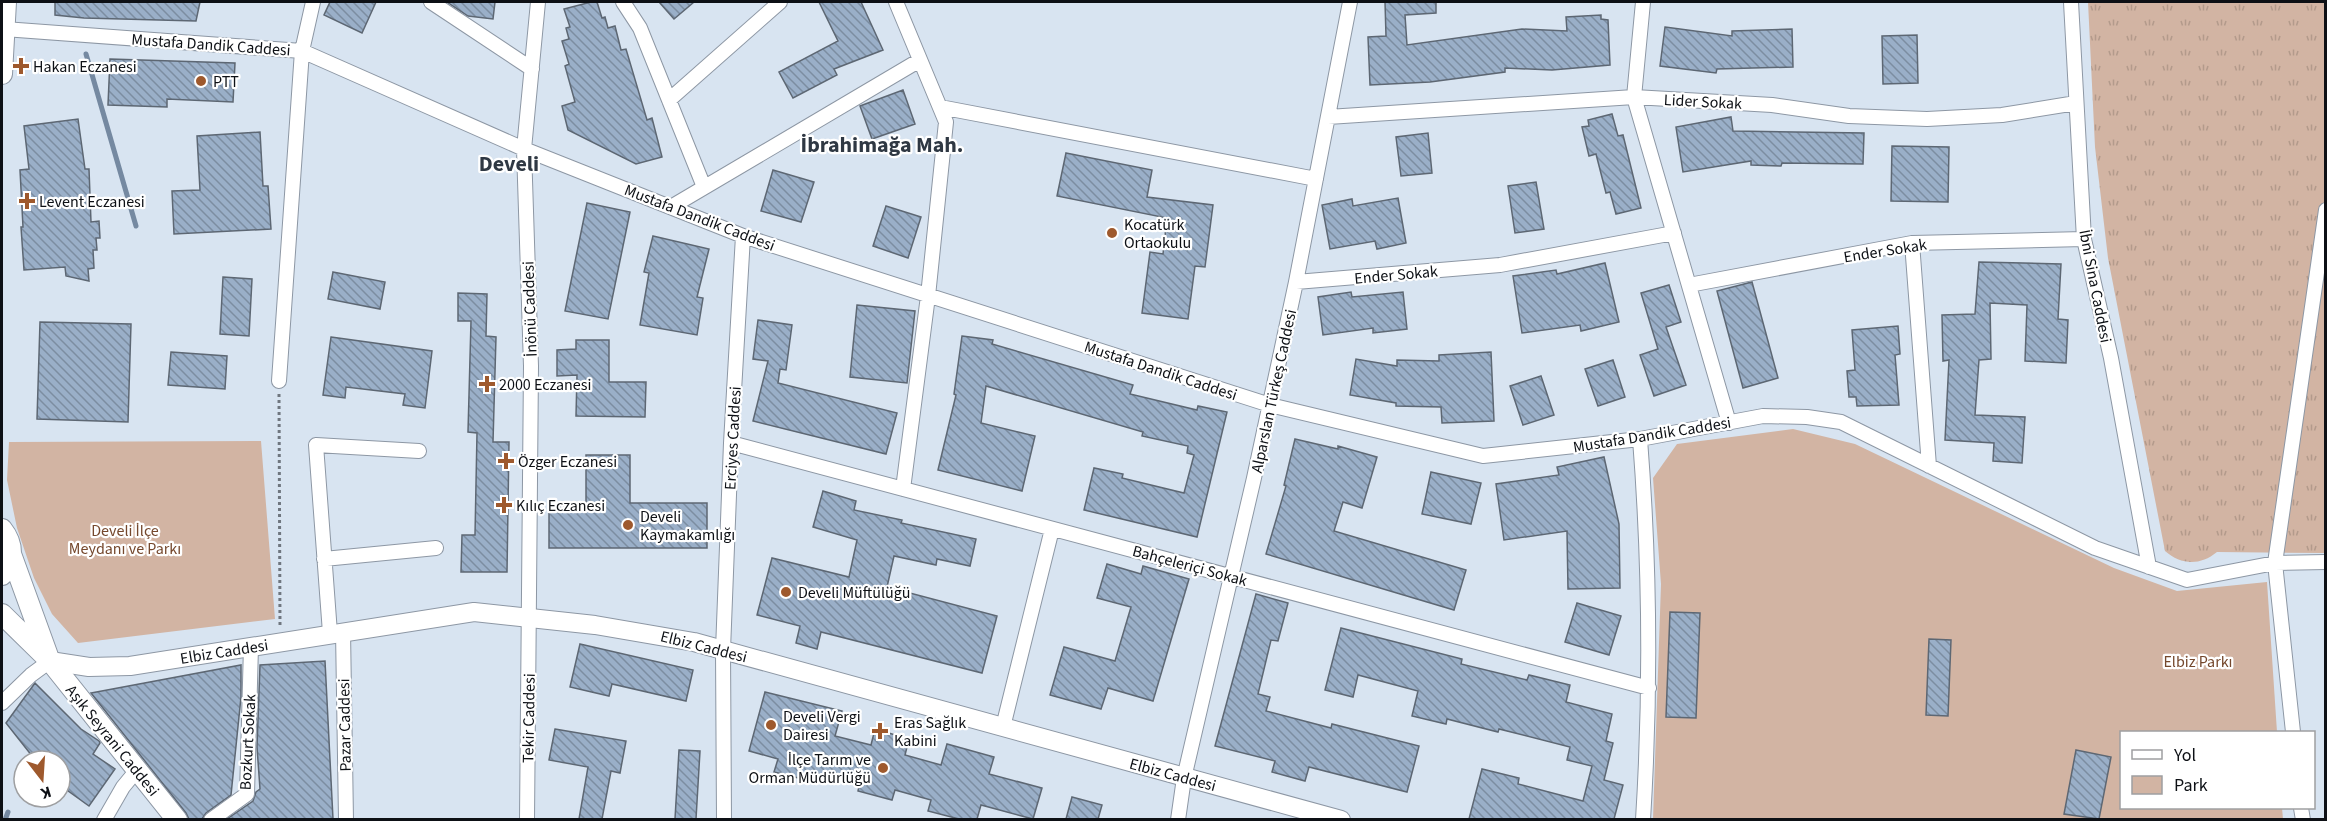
<svg xmlns="http://www.w3.org/2000/svg" width="2327" height="821" font-family="'Source Sans 3',sans-serif">
<defs>
<pattern id="grass-tufts" width="24" height="20" patternUnits="userSpaceOnUse" patternTransform="scale(1.5)"><rect width="24" height="20" fill="#d2b4a3"/><path d="M3 7l-1-3M5 7V3M7 7l1-3M15 17l-1-3M17 17v-4M19 17l1-3" fill="none" stroke="#b39a8b"/></pattern>
<pattern id="building-back-hatch" width="6" height="6" patternUnits="userSpaceOnUse" patternTransform="scale(1.5)"><rect width="6" height="6" fill="#9aafc8"/><path d="M-1 5l2 2M0 0l6 6M5-1l2 2" fill="none" stroke="#7c8da1"/></pattern>
</defs>
<rect width="100%" height="100%" fill="#d8e4f1"/>
<!-- grass -->
<path fill="url(#grass-tufts)" d="M 2088,2 L 2325,2 L 2325,553 L 2217,552 C 2200,566 2181,565 2165,551 L 2108,258 L 2095,147 Z"/>
<!-- green -->
<path fill="#d2b4a3" d="M 1793,429 L 1855,444 L 2114,568 L 2177,591 L 2267,582 L 2277,732 L 2122,732 L 2122,808 L 2282,808 L 2283,819 L 1653,819 L 1661,584 L 1653,478 L 1677,444 Z
M 261,441 L 275,619 L 78,643 L 52,614 L 34,578 L 17,528 L 7,480 L 9,442 Z"/>
<g fill="none" stroke-linecap="round" stroke-linejoin="round">
<!-- stream -->
<path stroke="#7589a1" stroke-width="5" d="M 86,54 L 136,226
M 5,820 L 8,812"/>
</g>
<!-- building -->
<path fill="url(#building-back-hatch)" stroke="#5d6773" stroke-width="1.5" d="M 55,2 L 200,2 L 196,21 L 84,18 L 55,15 Z
M 330,2 L 376,2 L 362,33 L 324,15 Z
M 447,2 L 495,2 L 493,19 L 468,16 Z
M 591,2 L 597,2 L 602,18 L 605,17 L 608,28 L 615,26 L 621,50 L 626,49 L 647,120 L 652,118 L 662,157 L 636,164 L 568,130 L 562,106 L 575,102 L 565,66 L 569,64 L 562,41 L 569,39 L 566,28 L 570,27 L 564,9 Z
M 659,2 L 694,2 L 674,19 Z
M 819,2 L 861,2 L 883,50 L 834,69 L 837,75 L 793,98 L 779,72 L 838,41 Z
M 1385,2 L 1436,2 L 1436,13 L 1405,15 L 1407,45 L 1522,29 L 1567,31 L 1566,17 L 1601,15 L 1601,19 L 1608,20 L 1610,65 L 1552,70 L 1505,68 L 1505,72 L 1430,82 L 1370,85 L 1368,37 L 1386,36 Z
M 1665,27 L 1732,36 L 1732,31 L 1792,29 L 1793,67 L 1717,69 L 1716,73 L 1660,66 Z
M 1917,35 L 1918,83 L 1883,84 L 1882,36 Z
M 110,59 L 235,63 L 233,102 L 167,99 L 167,107 L 108,105 Z
M 903,90 L 915,124 L 872,139 L 860,106 Z
M 1612,114 L 1618,136 L 1623,135 L 1641,208 L 1616,214 L 1610,192 L 1606,193 L 1596,154 L 1589,156 L 1582,127 L 1589,126 L 1588,120 Z
M 1731,117 L 1733,131 L 1864,133 L 1863,164 L 1782,163 L 1781,166 L 1751,165 L 1751,161 L 1683,172 L 1676,127 Z
M 78,119 L 85,169 L 89,169 L 91,222 L 99,221 L 100,238 L 96,238 L 97,250 L 93,250 L 94,268 L 88,269 L 89,281 L 66,276 L 65,267 L 24,270 L 21,227 L 23,227 L 20,170 L 29,169 L 24,126 Z
M 260,132 L 263,186 L 268,186 L 271,229 L 174,234 L 172,191 L 200,190 L 197,136 Z
M 1428,133 L 1432,173 L 1401,176 L 1396,137 Z
M 1892,146 L 1949,147 L 1948,202 L 1891,201 Z
M 1066,153 L 1152,170 L 1147,197 L 1213,205 L 1205,267 L 1195,266 L 1188,319 L 1142,313 L 1150,252 L 1163,254 L 1167,218 L 1057,196 Z
M 773,170 L 814,182 L 801,222 L 761,211 Z
M 1536,182 L 1544,229 L 1515,233 L 1508,186 Z
M 1398,198 L 1406,243 L 1377,249 L 1375,241 L 1330,249 L 1322,205 L 1352,199 L 1353,206 Z
M 587,203 L 630,212 L 608,319 L 565,311 Z
M 886,206 L 921,217 L 908,258 L 873,246 Z
M 653,236 L 709,249 L 697,297 L 703,298 L 697,335 L 640,325 L 649,273 L 644,272 Z
M 1979,262 L 2061,264 L 2058,319 L 2068,320 L 2066,363 L 2025,361 L 2027,305 L 1990,303 L 1991,359 L 1979,360 L 1975,415 L 2025,417 L 2022,463 L 1993,461 L 1994,443 L 1945,440 L 1949,360 L 1943,361 L 1942,315 L 1975,314 Z
M 1605,263 L 1619,322 L 1581,331 L 1580,325 L 1522,333 L 1513,276 L 1556,270 L 1557,274 Z
M 333,272 L 385,282 L 380,309 L 328,299 Z
M 223,277 L 252,279 L 249,336 L 220,334 Z
M 1752,282 L 1778,378 L 1743,388 L 1717,291 Z
M 1669,285 L 1681,322 L 1666,327 L 1686,385 L 1654,396 L 1640,355 L 1658,349 L 1641,293 Z
M 1351,292 L 1352,297 L 1403,292 L 1407,329 L 1373,333 L 1373,328 L 1323,335 L 1318,297 Z
M 458,293 L 487,294 L 486,336 L 496,337 L 493,442 L 509,442 L 507,572 L 461,572 L 462,535 L 475,535 L 477,433 L 468,432 L 471,321 L 458,321 Z
M 857,305 L 915,311 L 907,383 L 850,377 Z
M 758,320 L 792,325 L 786,370 L 780,369 L 778,383 L 897,413 L 886,454 L 753,421 L 768,361 L 753,359 Z
M 40,322 L 131,324 L 128,422 L 37,419 Z
M 1898,326 L 1900,354 L 1895,355 L 1899,405 L 1857,406 L 1856,397 L 1849,397 L 1847,371 L 1855,370 L 1852,330 Z
M 962,336 L 993,340 L 992,344 L 1133,385 L 1130,394 L 1197,410 L 1198,406 L 1227,412 L 1197,537 L 1084,510 L 1094,468 L 1123,474 L 1122,478 L 1184,493 L 1194,455 L 1187,453 L 1188,446 L 1142,436 L 1143,432 L 986,386 L 981,423 L 1035,436 L 1022,491 L 938,470 L 956,395 L 954,394 Z
M 331,337 L 432,351 L 425,408 L 403,405 L 405,394 L 346,387 L 345,398 L 323,395 Z
M 576,340 L 609,340 L 609,382 L 646,382 L 645,417 L 576,416 L 577,375 L 557,376 L 557,350 L 576,349 Z
M 171,352 L 227,356 L 225,389 L 168,385 Z
M 1491,352 L 1494,421 L 1442,423 L 1441,407 L 1396,406 L 1396,403 L 1350,395 L 1356,359 L 1397,366 L 1397,360 L 1439,361 L 1439,355 Z
M 1613,360 L 1625,397 L 1598,406 L 1585,369 Z
M 1541,376 L 1554,415 L 1523,425 L 1510,386 Z
M 1295,439 L 1338,449 L 1338,446 L 1377,457 L 1362,508 L 1343,502 L 1334,531 L 1466,570 L 1454,610 L 1266,554 L 1286,486 L 1284,485 Z
M 586,455 L 630,455 L 630,503 L 707,503 L 707,548 L 549,548 L 549,503 L 586,503 Z
M 1604,457 L 1619,524 L 1620,588 L 1568,589 L 1567,531 L 1504,540 L 1496,484 L 1559,475 L 1557,467 Z
M 1431,472 L 1481,483 L 1471,524 L 1422,514 Z
M 823,491 L 856,501 L 854,510 L 902,520 L 901,523 L 976,539 L 970,566 L 937,559 L 936,565 L 894,556 L 887,587 L 997,616 L 982,673 L 821,632 L 817,649 L 796,643 L 800,626 L 757,615 L 772,558 L 849,577 L 857,540 L 813,527 Z
M 1107,564 L 1141,574 L 1143,566 L 1189,579 L 1153,701 L 1108,688 L 1101,709 L 1050,695 L 1064,647 L 1115,661 L 1131,607 L 1097,598 Z
M 1256,594 L 1288,603 L 1278,641 L 1271,640 L 1258,694 L 1270,697 L 1266,711 L 1331,728 L 1332,724 L 1419,746 L 1407,792 L 1309,767 L 1305,781 L 1272,772 L 1275,761 L 1215,746 Z
M 1577,603 L 1621,616 L 1609,655 L 1565,642 Z
M 1670,612 L 1700,613 L 1696,718 L 1666,717 Z
M 1341,628 L 1462,659 L 1461,664 L 1527,680 L 1529,675 L 1570,685 L 1566,702 L 1612,714 L 1606,741 L 1613,743 L 1604,780 L 1623,785 L 1614,819 L 1469,819 L 1482,769 L 1519,778 L 1518,784 L 1583,801 L 1592,766 L 1567,760 L 1570,747 L 1499,729 L 1498,732 L 1447,719 L 1446,724 L 1412,716 L 1418,691 L 1358,675 L 1353,697 L 1325,690 Z
M 1929,639 L 1951,640 L 1948,716 L 1926,715 Z
M 580,644 L 693,670 L 686,701 L 612,684 L 609,696 L 570,687 Z
M 325,661 L 333,819 L 227,819 L 253,801 L 256,792 L 260,789 L 257,747 L 260,665 Z
M 241,665 L 241,697 L 231,795 L 206,813 L 202,819 L 189,819 L 186,813 L 91,693 Z
M 35,683 L 81,729 L 99,741 L 100,743 L 93,754 L 115,769 L 89,806 L 60,785 L 60,761 L 36,761 L 6,723 Z
M 765,692 L 842,711 L 835,736 L 871,745 L 875,729 L 909,739 L 905,755 L 941,765 L 947,744 L 994,757 L 989,774 L 1042,788 L 1033,819 L 981,805 L 977,819 L 959,819 L 928,811 L 931,800 L 895,790 L 892,800 L 858,791 L 860,781 L 826,771 L 823,784 L 774,772 L 778,759 L 749,751 Z
M 555,729 L 626,741 L 620,773 L 611,771 L 602,819 L 579,819 L 588,767 L 549,760 Z
M 679,750 L 700,751 L 696,819 L 675,819 Z
M 2076,750 L 2111,757 L 2099,819 L 2064,814 Z
M 1072,797 L 1102,805 L 1098,819 L 1066,819 Z"/>
<g fill="none" stroke-linecap="round" stroke-linejoin="round">
<!-- minor casing -->
<g stroke="#8d97a4" stroke-width="16">
<path id="minor" d="M 431,2 L 532,69
M 623,2 L 640,28 L 704,187
M 896,2 L 946,122 L 928,296 L 903,489
M 1643,2 L 1634,97 L 1729,423
M 2071,2 L 2084,239 L 2111,358 L 2149,567
M 4,29 L 302,51 L 524,149 L 743,236 L 1270,405 L 1483,456 L 1640,439 L 1763,416 L 1807,417 L 1841,422 L 2095,548 L 2187,580 L 2275,563 L 2326,562
M 669,100 L 780,2
M 940,107 L 1316,179
M 1328,117 L 1634,97 L 1772,105 L 1849,116 L 1927,119 L 2002,115 L 2076,103
M 671,207 L 920,60
M 1912,243 L 1929,466
M 1296,282 L 1500,265 L 1674,233
M 1689,285 L 1912,243 L 2084,239
M 279,381 L 302,51 L 313,2
M 1640,439 C 1650,567 1651,691 1643,820
M 731,443 L 1649,688
M 324,559 L 436,548
M 343,631 L 346,820
M 330,633 L 316,445 L 419,451
M 2,703 L 31,675 L 50,661
M 1003,727 L 1052,529
M 2293,732 L 2275,563 L 2326,210
M 2301,808 L 2303,820
M 104,820 L 123,787 L 137,770
M 211,820 L 247,794 L 251,646
M 527,820 L 531,366 L 524,149 L 538,2
M 724,820 L 723,650 L 731,443 L 743,236
M 1178,820 L 1184,778 L 1254,478 L 1296,282 L 1350,2"/>
</g>
<!-- tertiary casing -->
<g stroke="#8d97a4" stroke-width="20">
<path id="tertiary" d="M 50,661 L 89,667 L 130,666 L 474,612 L 595,625 L 694,642 L 1341,820"/>
</g>
<!-- secondary casing -->
<g stroke="#8d97a4" stroke-width="22">
<path id="secondary" d="M 2,74 L 6,2
M 2,529 C 14,544 14,561 2,575
M 11,554 L 48,656
M 2,614 L 50,661 L 177,820"/>
</g>
<!-- path -->
<path stroke="#6f767f" stroke-width="3" stroke-dasharray="3 3" stroke-linecap="butt" d="M 279,394 L 280,625"/>
<!-- minor -->
<use href="#minor" stroke="#fff" stroke-width="14"/>
<!-- tertiary -->
<use href="#tertiary" stroke="#fff" stroke-width="18"/>
<!-- secondary -->
<use href="#secondary" stroke="#fff" stroke-width="20"/>
</g>
<!-- markers -->
<g fill="#9e592d" stroke="#fff" stroke-width="2">
<path d="M18 57h6v6h6v6h-6v6h-6v-6h-6v-6h6z"/>
<circle cx="201" cy="81" r="6"/>
<path d="M24 192h6v6h6v6h-6v6h-6v-6h-6v-6h6z"/>
<circle cx="1112" cy="233" r="6"/>
<path d="M484 375h6v6h6v6h-6v6h-6v-6h-6v-6h6z"/>
<path d="M503 452h6v6h6v6h-6v6h-6v-6h-6v-6h6z"/>
<path d="M501 496h6v6h6v6h-6v6h-6v-6h-6v-6h6z"/>
<circle cx="628" cy="525" r="6"/>
<circle cx="786" cy="592" r="6"/>
<circle cx="771" cy="725" r="6"/>
<path d="M877 722h6v6h6v6h-6v6h-6v-6h-6v-6h6z"/>
<circle cx="883" cy="768" r="6"/>
</g>
<g text-anchor="middle" stroke-width="4.5" stroke-linejoin="round" paint-order="stroke">
<!-- street labels -->
<g font-size="16" fill="#0d1015" stroke="#fff">
<text transform="translate(211 44) rotate(4)" y="6">Mustafa Dandik Caddesi</text>
<text transform="translate(1703 101) rotate(3)" y="6">Lider Sokak</text>
<text transform="translate(700 217) rotate(21)" y="6">Mustafa Dandik Caddesi</text>
<text transform="translate(1885 250) rotate(-9)" y="6">Ender Sokak</text>
<text transform="translate(1396 274) rotate(-5)" y="6">Ender Sokak</text>
<text transform="translate(2096 286) rotate(79)" y="6">İbni Sina Caddesi</text>
<text transform="translate(529 309) rotate(-92)" y="6">İnönü Caddesi</text>
<text transform="translate(1161 370) rotate(18)" y="6">Mustafa Dandik Caddesi</text>
<text transform="translate(1273 391) rotate(-78)" y="6">Alparslan Türkeş Caddesi</text>
<text transform="translate(1652 434) rotate(-9)" y="6">Mustafa Dandik Caddesi</text>
<text transform="translate(732 438) rotate(-87)" y="6">Erciyes Caddesi</text>
<text transform="translate(1190 565) rotate(15)" y="6">Bahçeleriçi Sokak</text>
<text transform="translate(704 646) rotate(14)" y="6">Elbiz Caddesi</text>
<text transform="translate(224 651) rotate(-9)" y="6">Elbiz Caddesi</text>
<text transform="translate(528 718) rotate(-89)" y="6">Tekir Caddesi</text>
<text transform="translate(344 725) rotate(-91)" y="6">Pazar Caddesi</text>
<text transform="translate(113 740) rotate(51)" y="6">Aşık Seyrani Caddesi</text>
<text transform="translate(247 742) rotate(-87)" y="6">Bozkurt Sokak</text>
<text transform="translate(1173 774) rotate(15)" y="6">Elbiz Caddesi</text>
</g>
<!-- poi labels -->
<g font-size="16" fill="#0d1015" stroke="#fff" text-anchor="start">
<text x="33" y="72">Hakan Eczanesi</text>
<text x="213" y="87">PTT</text>
<text x="39" y="207">Levent Eczanesi</text>
<text x="1124" y="230">Kocatürk<tspan x="1124" dy="18">Ortaokulu</tspan></text>
<text x="499" y="390">2000 Eczanesi</text>
<text x="518" y="467">Özger Eczanesi</text>
<text x="516" y="511">Kılıç Eczanesi</text>
<text x="640" y="522">Develi<tspan x="640" dy="18">Kaymakamlığı</tspan></text>
<text x="798" y="598">Develi Müftülüğü</text>
<text x="783" y="722">Develi Vergi<tspan x="783" dy="18">Dairesi</tspan></text>
<text x="894" y="728">Eras Sağlık<tspan x="894" dy="18">Kabini</tspan></text>
<text x="871" y="765" text-anchor="end">İlçe Tarım ve<tspan x="871" dy="18">Orman Müdürlüğü</tspan></text>
</g>
<!-- park labels -->
<g font-size="16" fill="#75482d" stroke="#fff">
<text x="125" y="536">Develi İlçe<tspan x="125" dy="18">Meydanı ve Parkı</tspan></text>
<text x="2198" y="667">Elbiz Parkı</text>
</g>
<!-- district labels -->
<g font-size="22" font-weight="bold" fill="#2f3843" stroke="#fff">
<text x="882" y="152">İbrahimağa Mah.</text>
<text x="509" y="171">Develi</text>
</g>
</g>
<!-- border -->
<rect width="2327" height="821" fill="none" stroke="#0d1015" stroke-width="6"/>
<!-- legend -->
<rect x="2120" y="731" width="195" height="78" fill="#ffffff" stroke="#9e9fa1" stroke-width="1.5"/>
<rect x="2132" y="750" width="30" height="9" fill="#ffffff" stroke="#9e9fa1" stroke-width="1.5"/>
<text x="2174" y="761" font-size="18" fill="#0d1015">Yol</text>
<rect x="2132" y="776" width="30" height="18" fill="#d2b4a3" stroke="#9e9fa1" stroke-width="1.5"/>
<text x="2174" y="791" font-size="18" fill="#0d1015">Park</text>
<!-- north arrow -->
<g transform="translate(42 779) rotate(163)"><circle r="28" fill="#ffffff" stroke="#9e9fa1" stroke-width="1.5"/>
<path d="M0-4.5L10 22L0 15L-10 22Z" fill="#9e592d"/>
<text y="-9" font-size="16" font-weight="bold" text-anchor="middle" fill="#0d1015">K</text>
</g>
</svg>
